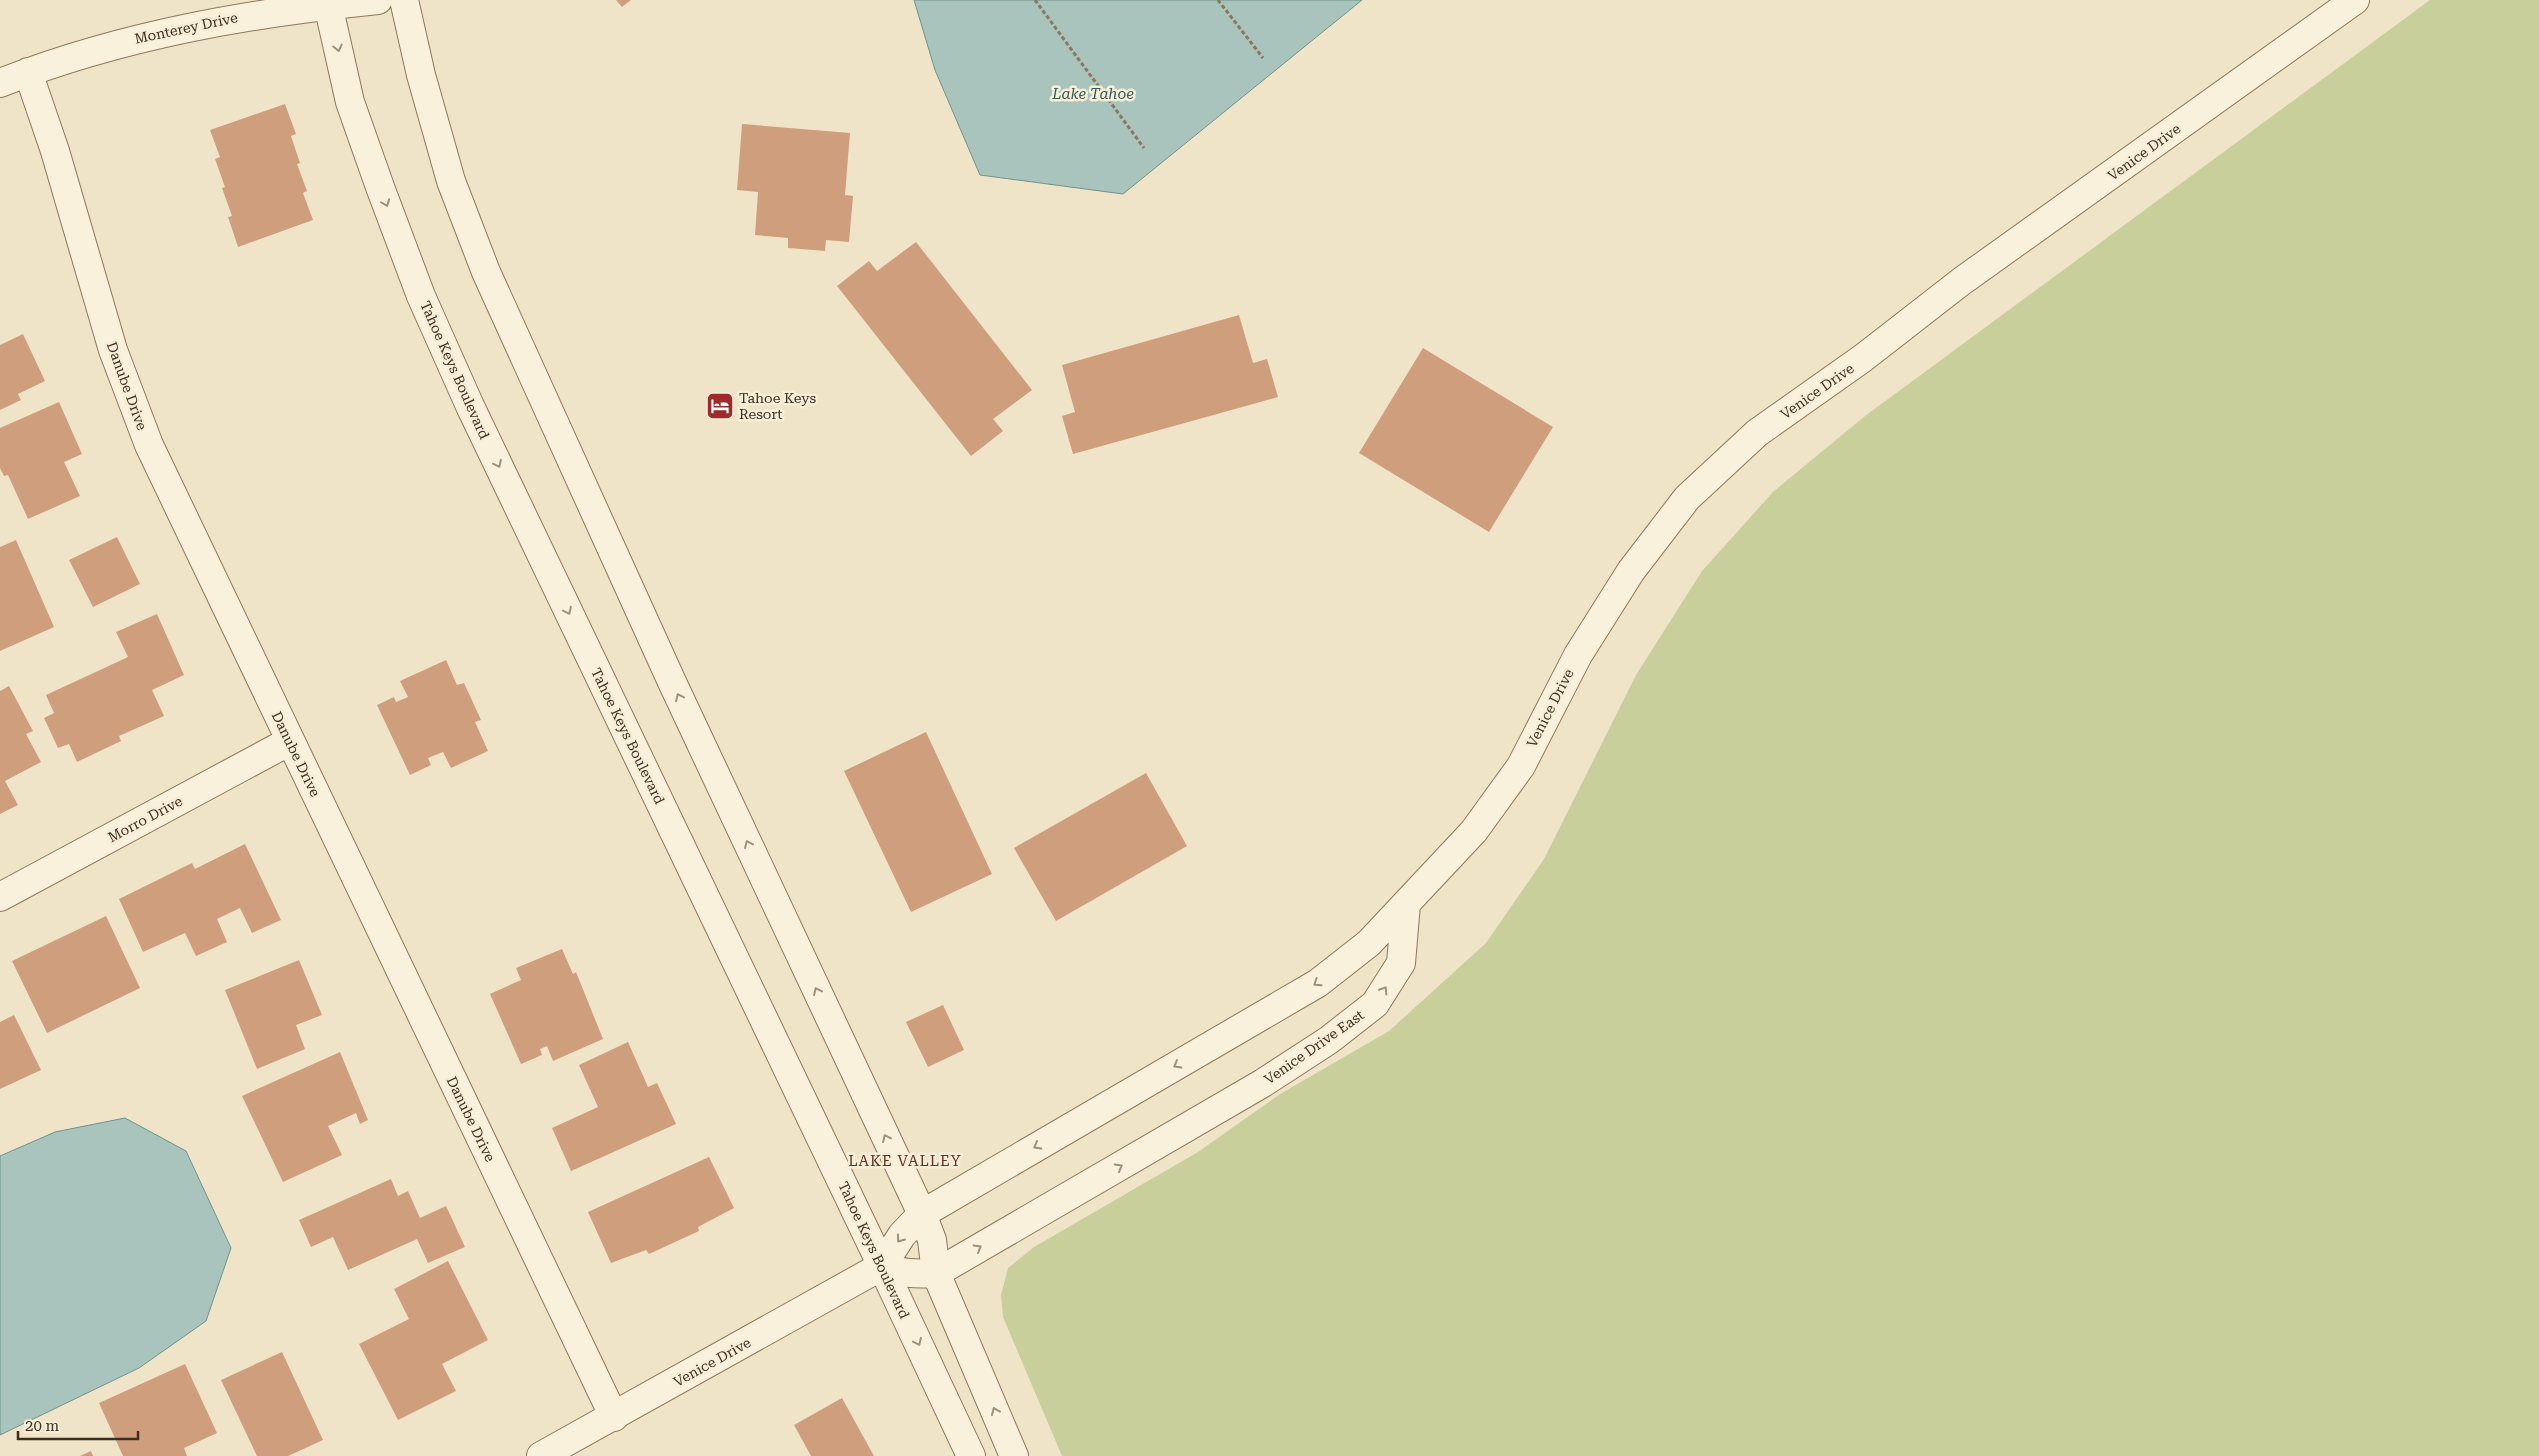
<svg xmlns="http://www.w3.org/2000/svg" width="2539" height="1456" font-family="'Roboto Serif',serif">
<rect width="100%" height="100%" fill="#f0e4c8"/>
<!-- green -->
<path fill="#c9cf9b" d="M 2430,0 L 2539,0 L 2539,1456 L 1062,1456 L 1003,1317 L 1001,1295 L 1008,1268 L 1034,1247 L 1198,1152 L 1280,1094 L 1389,1031 L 1486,943 L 1544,859 L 1636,675 L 1702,571 L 1773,492 L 1865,416 Z"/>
<!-- water -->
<path fill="#a9c4bc" stroke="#6f938a" d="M 914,0 L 1362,0 L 1123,194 L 980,175 L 935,70 Z
M 125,1118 L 186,1151 L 231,1248 L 206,1321 L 139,1368 L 0,1435 L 0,1156 L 55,1132 Z"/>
<!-- building -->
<path fill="#cf9f7d" d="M 616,0 L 631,0 L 622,7 Z
M 285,104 L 296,134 L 291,136 L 300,163 L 297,164 L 307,191 L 303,193 L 313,220 L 238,247 L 228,217 L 232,216 L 222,188 L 225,187 L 215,159 L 220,157 L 210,130 Z
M 742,124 L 850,133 L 845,195 L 853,196 L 849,242 L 826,240 L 825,251 L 788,248 L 788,238 L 755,235 L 758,192 L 737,190 Z
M 916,242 L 1032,390 L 993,419 L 1003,431 L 971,456 L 837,286 L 869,261 L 877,271 Z
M 1239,315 L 1253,363 L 1267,359 L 1278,397 L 1073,454 L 1062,416 L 1075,412 L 1062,365 Z
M 23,334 L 45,381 L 18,394 L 21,400 L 0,410 L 0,345 Z
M 1423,348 L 1553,427 L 1489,532 L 1359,453 Z
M 59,402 L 82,454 L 64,462 L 80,496 L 28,519 L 8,475 L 4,476 L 0,468 L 0,428 Z
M 117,537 L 140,584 L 93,607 L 69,560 Z
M 16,540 L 54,627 L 0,651 L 0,547 Z
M 157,614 L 184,675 L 152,690 L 164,716 L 119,736 L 121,741 L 77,762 L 69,744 L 58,748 L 44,718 L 54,713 L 46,695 L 128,657 L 116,632 Z
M 446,660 L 457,685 L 464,683 L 481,720 L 475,722 L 488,751 L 451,768 L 443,752 L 428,758 L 431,765 L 410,775 L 377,705 L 394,697 L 396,702 L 408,697 L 400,681 Z
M 9,686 L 33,731 L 26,734 L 41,762 L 5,781 L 18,805 L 0,814 L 0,691 Z
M 926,732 L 992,874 L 911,912 L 844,771 Z
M 1146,773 L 1187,846 L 1056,921 L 1014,848 Z
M 245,844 L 281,920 L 252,933 L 240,908 L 217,919 L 227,942 L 196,956 L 185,933 L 143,952 L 119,899 L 192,863 L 195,869 Z
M 106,916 L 140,988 L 47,1033 L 12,961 Z
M 562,949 L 573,974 L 576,972 L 603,1039 L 553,1061 L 547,1046 L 540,1049 L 542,1055 L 521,1064 L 490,994 L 521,980 L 516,968 Z
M 299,960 L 322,1015 L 296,1025 L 305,1049 L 257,1069 L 225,990 Z
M 943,1005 L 964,1050 L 928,1067 L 906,1022 Z
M 14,1015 L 41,1070 L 0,1089 L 0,1022 Z
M 628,1042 L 648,1087 L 657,1083 L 676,1124 L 571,1171 L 552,1128 L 598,1107 L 579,1065 Z
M 340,1052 L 368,1120 L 360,1124 L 356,1113 L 328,1126 L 342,1155 L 283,1182 L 242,1096 Z
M 709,1157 L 734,1208 L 698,1227 L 699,1231 L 649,1254 L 646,1250 L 611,1263 L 588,1212 Z
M 391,1179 L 398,1196 L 408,1191 L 420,1218 L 446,1206 L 465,1247 L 428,1263 L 417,1239 L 348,1270 L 333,1237 L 311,1247 L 299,1220 Z
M 448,1261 L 488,1340 L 442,1364 L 456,1391 L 398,1420 L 359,1344 L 409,1319 L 394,1289 Z
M 282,1352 L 323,1440 L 288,1456 L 257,1456 L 221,1380 Z
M 185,1364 L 217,1433 L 184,1448 L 187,1456 L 123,1456 L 99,1403 Z
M 842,1398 L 874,1456 L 811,1456 L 794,1425 Z
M 91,1451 L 93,1456 L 80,1456 Z"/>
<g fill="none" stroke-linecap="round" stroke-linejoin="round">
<!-- minor casing -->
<g stroke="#8d765c" stroke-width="30">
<path id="minor" d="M 327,0 L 350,102 L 380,187 L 421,296 L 470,406 L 882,1266
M 404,0 L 421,75 L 451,181 L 486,272 L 672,682 L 922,1214 L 1318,983 L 1369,943 L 1474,831 L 1521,766 L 1578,655 L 1631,571 L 1687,498 L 1757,433 L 1863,358 L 1962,281 L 2355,0
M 28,72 L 55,151 L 113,350 L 149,445 L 614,1417
M 0,83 C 122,35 249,13 378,0
M 0,897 L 290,741
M 936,1273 L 1263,1083 L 1329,1040 L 1375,1004 L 1401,963 L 1406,904"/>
</g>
<!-- tertiary casing -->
<g stroke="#8d765c" stroke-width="30">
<path id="tertiary" d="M 882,1266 L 971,1456
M 882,1266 C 900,1274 917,1274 936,1273
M 541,1456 L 882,1266 L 902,1235 L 922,1214 L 932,1240 L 936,1273 L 1014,1456"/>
</g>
<!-- path -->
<path stroke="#8d765c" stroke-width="3" stroke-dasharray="4 2.5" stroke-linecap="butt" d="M 1035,0 L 1144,148
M 1218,0 L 1263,58"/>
<!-- minor -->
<use href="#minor" stroke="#faf1dc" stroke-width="28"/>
<!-- tertiary -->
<use href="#tertiary" stroke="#faf1dc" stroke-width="28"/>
</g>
<!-- one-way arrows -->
<defs><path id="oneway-chevron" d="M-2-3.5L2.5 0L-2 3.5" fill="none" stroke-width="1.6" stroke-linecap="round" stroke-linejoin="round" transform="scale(1.25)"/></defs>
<g stroke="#9c907e">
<use href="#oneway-chevron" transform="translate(338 48) rotate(77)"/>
<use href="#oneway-chevron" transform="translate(386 203) rotate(69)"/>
<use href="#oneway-chevron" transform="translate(498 464) rotate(64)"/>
<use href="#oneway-chevron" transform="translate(568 611) rotate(64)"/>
<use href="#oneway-chevron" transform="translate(679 697) rotate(-115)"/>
<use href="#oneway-chevron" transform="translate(748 844) rotate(-115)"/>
<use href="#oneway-chevron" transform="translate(1317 983) rotate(146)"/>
<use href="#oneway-chevron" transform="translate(1384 990) rotate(-57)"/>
<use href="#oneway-chevron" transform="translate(817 991) rotate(-115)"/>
<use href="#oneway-chevron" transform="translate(1177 1065) rotate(150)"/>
<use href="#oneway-chevron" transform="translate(886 1138) rotate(-115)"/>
<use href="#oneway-chevron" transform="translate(1037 1146) rotate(150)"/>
<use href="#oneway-chevron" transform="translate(1119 1167) rotate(-30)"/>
<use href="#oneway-chevron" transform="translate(900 1239) rotate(126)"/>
<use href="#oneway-chevron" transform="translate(978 1248) rotate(-30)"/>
<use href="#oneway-chevron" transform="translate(918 1342) rotate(65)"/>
<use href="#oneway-chevron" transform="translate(995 1411) rotate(-113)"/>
</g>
<!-- icons -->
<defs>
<g id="hotel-square" transform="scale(1.4375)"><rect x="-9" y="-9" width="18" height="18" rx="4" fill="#9e2a2b" stroke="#f7eed8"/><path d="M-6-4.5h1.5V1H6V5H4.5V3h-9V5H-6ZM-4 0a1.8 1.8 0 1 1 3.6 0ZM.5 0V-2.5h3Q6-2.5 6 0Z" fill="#fff"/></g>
</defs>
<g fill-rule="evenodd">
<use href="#hotel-square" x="720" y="406"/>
</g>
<g text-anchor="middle" stroke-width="5" stroke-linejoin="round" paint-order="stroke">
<!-- street labels -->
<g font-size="14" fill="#3d2e20" stroke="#f7eed8">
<text transform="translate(186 28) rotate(-12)" y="5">Monterey Drive</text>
<text transform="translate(2144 152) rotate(-36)" y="5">Venice Drive</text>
<text transform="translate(455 370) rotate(66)" y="5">Tahoe Keys Boulevard</text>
<text transform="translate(127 386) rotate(70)" y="5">Danube Drive</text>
<text transform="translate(1817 391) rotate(-35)" y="5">Venice Drive</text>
<text transform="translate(1550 708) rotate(-63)" y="5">Venice Drive</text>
<text transform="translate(628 736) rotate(64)" y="5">Tahoe Keys Boulevard</text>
<text transform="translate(296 754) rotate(64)" y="5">Danube Drive</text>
<text transform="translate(145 819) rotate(-28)" y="5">Morro Drive</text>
<text transform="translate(1314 1047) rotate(-35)" y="5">Venice Drive East</text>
<text transform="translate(471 1119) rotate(64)" y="5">Danube Drive</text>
<text transform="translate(874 1250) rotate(65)" y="5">Tahoe Keys Boulevard</text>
<text transform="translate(712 1362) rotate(-29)" y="5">Venice Drive</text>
</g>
<!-- poi labels -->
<g font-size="14" fill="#3d2e20" stroke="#f7eed8" text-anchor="start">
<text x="739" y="403">Tahoe Keys<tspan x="739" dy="16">Resort</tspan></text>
</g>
<!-- water labels -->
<g font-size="15" font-style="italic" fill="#2f5d5a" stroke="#f7eed8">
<text x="1093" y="99">Lake Tahoe</text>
</g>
<!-- neighbourhood labels -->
<g font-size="15" letter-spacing="1" fill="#6b2e1e" stroke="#f7eed8">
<text x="905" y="1166">LAKE VALLEY</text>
</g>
</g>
<!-- scale -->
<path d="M18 1431v8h120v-8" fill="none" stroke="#3d2e20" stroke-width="2.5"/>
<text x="25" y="1431" font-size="15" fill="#3d2e20" stroke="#f7eed8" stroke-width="4" paint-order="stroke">20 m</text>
</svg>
